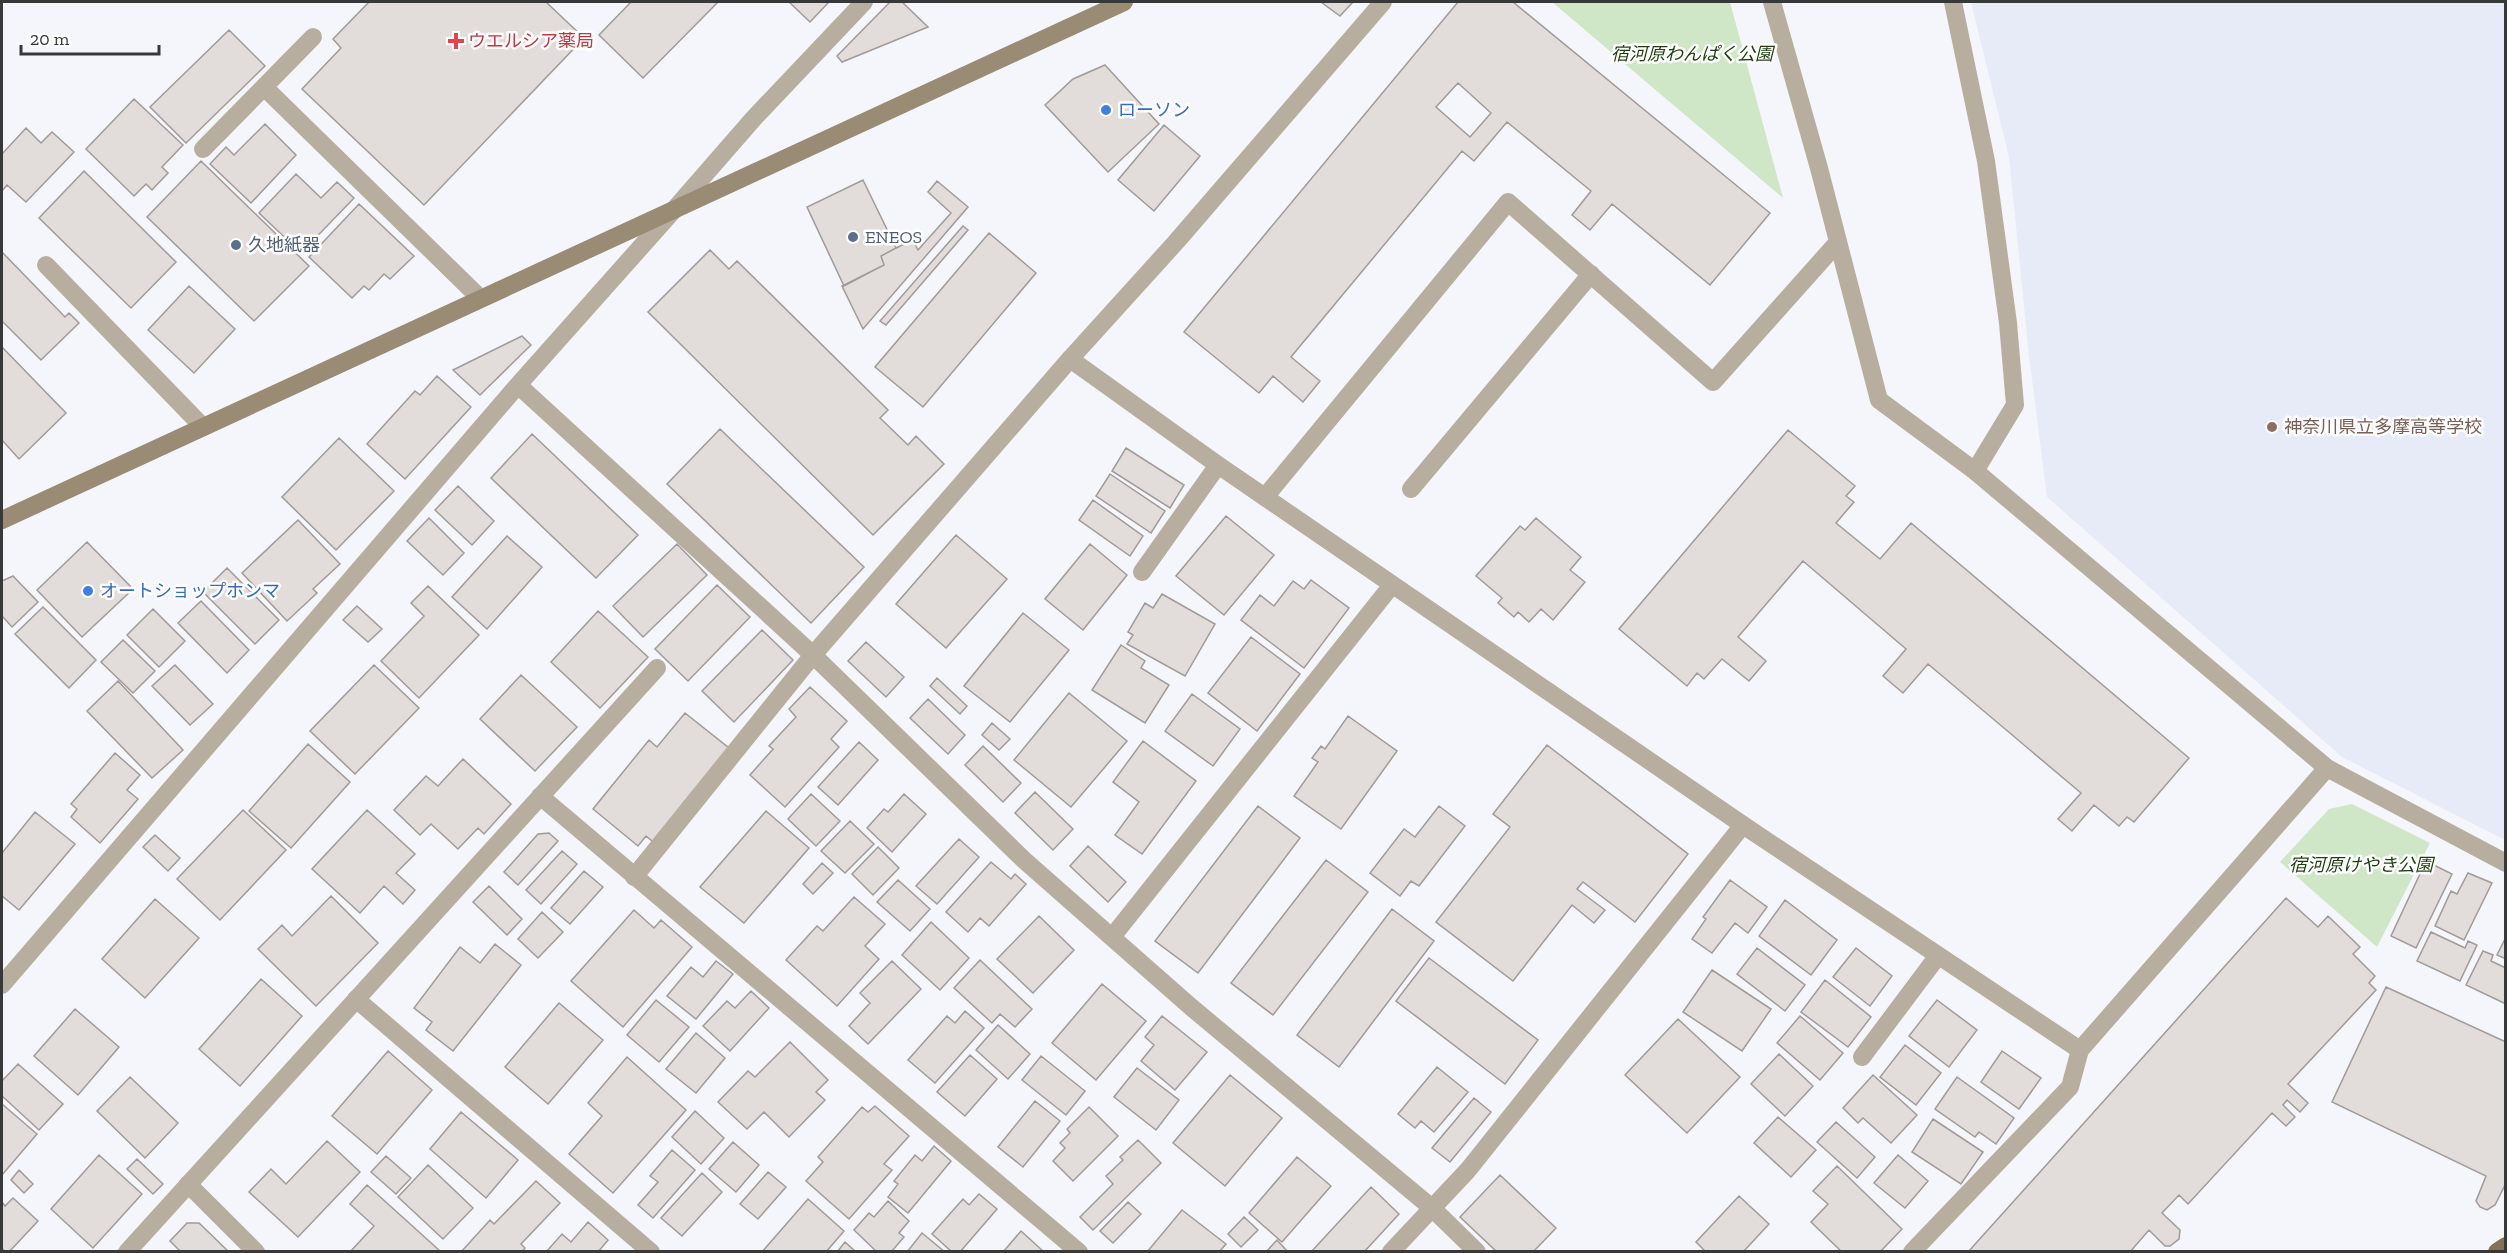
<svg xmlns="http://www.w3.org/2000/svg" width="2507" height="1253" font-family="'Zilla Slab','Noto Sans JP',serif">
<rect width="100%" height="100%" fill="#f5f6fb"/>
<!-- built -->
<path fill="#e7ebf7" d="M 1971,2 L 2505,2 L 2505,840 L 2342,757 L 2047,497 L 2029,356 L 2009,157 Z"/>
<!-- green -->
<path fill="#cfe7c6" d="M 1552,2 L 1730,2 L 1783,198 Z
M 2352,804 L 2430,843 L 2377,947 L 2280,862 L 2329,809 Z"/>
<!-- building -->
<path fill="#e2dcda" stroke="#a09a99" stroke-width="1.5" fill-rule="evenodd" d="M 369,2 L 546,2 L 584,38 L 424,205 L 302,89 L 341,48 L 333,39 Z
M 631,2 L 718,2 L 643,78 L 599,35 Z
M 789,2 L 829,2 L 810,22 Z
M 890,2 L 902,2 L 928,27 L 842,62 L 837,56 Z
M 1321,2 L 1353,2 L 1340,16 Z
M 1458,2 L 1513,2 L 1770,213 L 1710,285 L 1612,204 L 1590,230 L 1572,215 L 1591,191 L 1507,122 L 1474,161 L 1462,151 L 1291,357 L 1320,381 L 1303,402 L 1273,376 L 1259,393 L 1184,332 ZM 1458,83 L 1491,113 L 1470,137 L 1436,107 Z
M 229,30 L 265,66 L 186,143 L 150,107 Z
M 1105,65 L 1159,124 L 1108,172 L 1045,105 L 1073,79 Z
M 134,99 L 183,145 L 162,167 L 168,173 L 152,190 L 146,184 L 134,196 L 86,149 Z
M 265,124 L 296,155 L 251,203 L 210,164 L 226,147 L 234,155 Z
M 1164,125 L 1200,156 L 1154,211 L 1118,180 Z
M 26,128 L 41,143 L 52,132 L 74,152 L 26,202 L 7,185 L 2,191 L 2,154 Z
M 201,161 L 309,266 L 254,321 L 147,217 Z
M 84,171 L 176,262 L 131,308 L 39,218 Z
M 296,174 L 321,198 L 337,182 L 354,198 L 301,253 L 259,213 Z
M 863,180 L 896,248 L 881,256 L 884,265 L 844,286 L 807,207 Z
M 937,181 L 968,207 L 863,329 L 842,286 L 884,265 L 881,256 L 896,248 L 913,240 L 918,250 L 951,213 L 928,192 Z
M 359,204 L 414,256 L 390,279 L 384,274 L 369,290 L 364,286 L 352,298 L 309,257 Z
M 963,226 L 968,230 L 886,325 L 880,321 Z
M 989,233 L 1036,273 L 923,407 L 875,367 Z
M 710,250 L 729,269 L 737,261 L 888,410 L 880,418 L 908,445 L 916,436 L 944,464 L 873,535 L 648,312 Z
M 2,252 L 65,317 L 69,313 L 79,323 L 41,360 L 2,321 Z
M 189,286 L 235,329 L 194,373 L 148,330 Z
M 522,336 L 531,345 L 480,395 L 453,370 Z
M 2,347 L 66,413 L 19,459 L 2,440 Z
M 437,376 L 471,407 L 405,479 L 367,444 L 415,391 L 420,395 Z
M 720,429 L 864,567 L 811,623 L 667,484 Z
M 1788,430 L 1855,486 L 1846,496 L 1854,502 L 1836,523 L 1880,559 L 1911,523 L 2189,758 L 2134,822 L 2127,817 L 2119,826 L 2094,805 L 2072,831 L 2058,819 L 2081,793 L 1928,664 L 1903,693 L 1883,676 L 1906,649 L 1803,561 L 1738,637 L 1766,661 L 1749,681 L 1722,659 L 1704,679 L 1697,673 L 1687,686 L 1619,629 Z
M 532,434 L 638,535 L 596,578 L 491,478 Z
M 339,438 L 394,491 L 336,550 L 282,497 Z
M 1126,448 L 1184,485 L 1170,508 L 1112,471 Z
M 1110,474 L 1165,511 L 1151,533 L 1096,496 Z
M 458,486 L 494,521 L 472,545 L 435,510 Z
M 1093,500 L 1143,536 L 1130,556 L 1079,520 Z
M 1226,516 L 1274,555 L 1224,615 L 1176,576 Z
M 429,518 L 464,553 L 443,575 L 407,541 Z
M 1536,518 L 1581,557 L 1570,570 L 1585,582 L 1553,620 L 1541,609 L 1529,622 L 1518,612 L 1514,617 L 1498,603 L 1502,598 L 1476,576 L 1520,526 L 1525,530 Z
M 298,520 L 340,564 L 313,589 L 317,593 L 287,621 L 242,573 Z
M 956,535 L 1007,579 L 946,648 L 896,604 Z
M 507,536 L 542,567 L 487,629 L 452,597 Z
M 87,542 L 133,589 L 82,637 L 37,590 Z
M 677,544 L 707,575 L 643,637 L 613,606 Z
M 1090,544 L 1127,575 L 1083,630 L 1045,599 Z
M 227,568 L 279,620 L 255,644 L 203,592 Z
M 13,576 L 38,602 L 12,627 L 2,616 L 2,581 Z
M 1311,580 L 1349,608 L 1304,668 L 1241,620 L 1260,595 L 1274,606 L 1293,581 L 1304,589 Z
M 717,585 L 750,617 L 688,681 L 655,649 Z
M 428,586 L 479,635 L 419,698 L 381,661 L 424,616 L 411,603 Z
M 1162,594 L 1215,624 L 1185,676 L 1127,644 L 1133,635 L 1128,632 L 1145,603 L 1153,608 Z
M 201,601 L 249,650 L 227,673 L 178,623 Z
M 357,606 L 382,629 L 368,642 L 343,620 Z
M 43,607 L 96,660 L 69,688 L 15,634 Z
M 153,609 L 185,641 L 159,667 L 127,635 Z
M 598,611 L 648,657 L 600,708 L 551,662 Z
M 1023,613 L 1069,650 L 1010,722 L 964,686 Z
M 762,630 L 793,660 L 734,722 L 702,691 Z
M 1251,637 L 1300,674 L 1257,731 L 1208,693 Z
M 123,640 L 155,671 L 133,693 L 101,662 Z
M 866,642 L 904,677 L 886,697 L 848,661 Z
M 1121,645 L 1145,661 L 1141,668 L 1169,685 L 1145,723 L 1092,690 Z
M 175,665 L 213,704 L 190,725 L 152,686 Z
M 374,665 L 419,708 L 355,774 L 310,731 Z
M 521,675 L 577,727 L 535,771 L 480,719 Z
M 937,678 L 967,706 L 960,714 L 930,686 Z
M 118,681 L 183,750 L 152,778 L 87,711 Z
M 810,687 L 847,721 L 831,739 L 839,747 L 785,807 L 750,775 L 773,749 L 769,746 L 796,717 L 789,709 Z
M 1069,693 L 1127,741 L 1071,807 L 1014,760 Z
M 1192,694 L 1240,729 L 1213,766 L 1165,731 Z
M 928,699 L 965,735 L 948,754 L 910,718 Z
M 685,713 L 729,748 L 658,846 L 646,836 L 638,846 L 593,809 L 649,740 L 657,747 Z
M 1348,716 L 1397,751 L 1341,829 L 1294,796 L 1318,762 L 1312,758 L 1321,746 L 1325,749 Z
M 992,723 L 1010,739 L 999,750 L 982,735 Z
M 1143,741 L 1196,781 L 1142,854 L 1115,835 L 1139,802 L 1113,782 Z
M 859,742 L 878,760 L 838,805 L 818,787 Z
M 308,744 L 350,782 L 291,848 L 249,811 Z
M 1547,745 L 1688,854 L 1635,922 L 1583,882 L 1577,889 L 1605,910 L 1594,923 L 1572,905 L 1513,981 L 1436,922 L 1510,827 L 1493,814 Z
M 983,746 L 1021,783 L 1003,802 L 965,765 Z
M 115,753 L 140,775 L 127,790 L 138,799 L 100,843 L 71,817 L 77,809 L 71,804 Z
M 463,759 L 511,804 L 484,834 L 478,828 L 458,849 L 431,824 L 420,835 L 394,810 L 426,776 L 438,786 Z
M 1035,792 L 1073,829 L 1053,850 L 1015,813 Z
M 811,794 L 840,821 L 816,846 L 788,819 Z
M 904,794 L 926,814 L 892,852 L 867,828 L 884,809 L 888,812 Z
M 1258,806 L 1300,838 L 1198,973 L 1155,941 Z
M 1439,806 L 1465,826 L 1419,886 L 1411,881 L 1400,896 L 1370,873 L 1404,829 L 1415,837 Z
M 243,810 L 286,850 L 220,920 L 177,879 Z
M 367,810 L 415,854 L 396,873 L 415,890 L 403,904 L 384,886 L 360,913 L 312,869 Z
M 766,811 L 809,848 L 744,923 L 700,887 Z
M 35,812 L 75,844 L 19,910 L 2,896 L 2,853 Z
M 850,821 L 874,844 L 845,873 L 821,851 Z
M 549,833 L 558,841 L 518,885 L 504,872 L 538,834 Z
M 155,835 L 180,858 L 168,871 L 143,847 Z
M 959,839 L 979,857 L 937,904 L 916,886 Z
M 1088,846 L 1126,882 L 1108,902 L 1070,866 Z
M 878,847 L 899,868 L 873,895 L 852,874 Z
M 562,851 L 577,864 L 541,904 L 526,890 Z
M 1326,860 L 1368,892 L 1273,1015 L 1231,983 Z
M 2426,861 L 2452,874 L 2416,948 L 2391,936 Z
M 991,862 L 1011,879 L 1015,874 L 1026,884 L 989,926 L 980,918 L 968,932 L 946,912 Z
M 822,863 L 833,873 L 813,894 L 803,884 Z
M 584,871 L 603,887 L 570,924 L 551,908 Z
M 2468,873 L 2492,883 L 2464,940 L 2435,926 L 2451,891 L 2457,894 Z
M 898,880 L 930,909 L 910,931 L 877,902 Z
M 1730,880 L 1767,907 L 1748,933 L 1735,923 L 1712,953 L 1692,939 L 1706,919 L 1703,917 Z
M 489,886 L 522,919 L 507,935 L 473,902 Z
M 331,896 L 378,943 L 316,1006 L 258,949 L 282,925 L 292,936 Z
M 854,897 L 885,924 L 865,946 L 879,959 L 837,1006 L 786,960 L 817,926 L 823,931 Z
M 2286,898 L 2318,927 L 2328,916 L 2360,947 L 2353,954 L 2375,976 L 2369,983 L 2376,990 L 2288,1084 L 2308,1103 L 2300,1112 L 2287,1100 L 2283,1105 L 2295,1117 L 2286,1126 L 2272,1113 L 2188,1204 L 2179,1195 L 2162,1213 L 2180,1230 L 2179,1239 L 2170,1246 L 2165,1246 L 2149,1230 L 2130,1252 L 1968,1252 Z
M 155,899 L 199,938 L 145,998 L 102,959 Z
M 1785,900 L 1837,940 L 1811,975 L 1759,936 Z
M 1392,909 L 1434,941 L 1339,1067 L 1297,1035 Z
M 634,910 L 654,928 L 661,920 L 692,947 L 623,1027 L 571,981 Z
M 542,912 L 563,932 L 538,958 L 518,939 Z
M 1039,916 L 1074,950 L 1033,993 L 997,959 Z
M 931,922 L 969,958 L 940,990 L 902,955 Z
M 2431,932 L 2465,948 L 2468,941 L 2477,945 L 2460,981 L 2417,961 Z
M 2506,937 L 2506,959 L 2497,955 Z
M 495,944 L 521,965 L 453,1051 L 426,1030 L 432,1022 L 414,1008 L 460,947 L 480,963 Z
M 1757,948 L 1805,985 L 1785,1011 L 1737,974 Z
M 1856,948 L 1892,976 L 1870,1006 L 1833,977 Z
M 2483,951 L 2493,955 L 2491,961 L 2506,968 L 2506,1004 L 2466,985 Z
M 1429,958 L 1538,1040 L 1505,1084 L 1396,1001 Z
M 980,960 L 1032,1009 L 1015,1027 L 1000,1014 L 992,1023 L 954,988 Z
M 716,961 L 733,974 L 696,1019 L 667,996 L 691,967 L 703,977 Z
M 892,961 L 921,989 L 868,1044 L 849,1026 L 870,1003 L 860,993 Z
M 1712,970 L 1771,1009 L 1742,1051 L 1683,1012 Z
M 261,979 L 302,1016 L 240,1086 L 199,1049 Z
M 1825,980 L 1871,1017 L 1848,1047 L 1801,1012 Z
M 1102,984 L 1146,1021 L 1096,1080 L 1052,1043 Z
M 2386,987 L 2506,1042 L 2506,1183 L 2495,1205 L 2487,1210 L 2480,1207 L 2476,1201 L 2486,1176 L 2332,1102 Z
M 751,991 L 769,1008 L 730,1051 L 703,1026 L 727,1001 L 735,1008 Z
M 656,1000 L 689,1027 L 659,1062 L 627,1035 Z
M 1937,1000 L 1977,1030 L 1949,1067 L 1909,1036 Z
M 559,1003 L 603,1040 L 548,1104 L 505,1067 Z
M 75,1009 L 119,1047 L 78,1095 L 34,1056 Z
M 965,1011 L 984,1028 L 935,1083 L 908,1060 L 947,1016 L 955,1023 Z
M 1162,1016 L 1207,1052 L 1175,1090 L 1141,1061 L 1154,1045 L 1145,1037 Z
M 1800,1016 L 1843,1053 L 1820,1080 L 1777,1043 Z
M 1678,1019 L 1740,1077 L 1687,1133 L 1625,1075 Z
M 998,1025 L 1030,1054 L 1008,1079 L 976,1050 Z
M 696,1033 L 725,1058 L 696,1093 L 666,1069 Z
M 790,1042 L 828,1080 L 816,1092 L 825,1100 L 789,1137 L 764,1112 L 747,1129 L 718,1102 L 748,1071 L 755,1077 Z
M 1905,1045 L 1941,1073 L 1916,1105 L 1880,1077 Z
M 388,1051 L 432,1090 L 377,1154 L 332,1116 Z
M 2002,1051 L 2041,1078 L 2019,1109 L 1981,1082 Z
M 1779,1054 L 1813,1086 L 1785,1116 L 1751,1084 Z
M 970,1055 L 997,1079 L 965,1116 L 937,1092 Z
M 1041,1056 L 1085,1091 L 1066,1115 L 1022,1080 Z
M 627,1057 L 686,1110 L 613,1193 L 569,1154 L 602,1116 L 588,1103 Z
M 18,1064 L 63,1104 L 39,1130 L 2,1096 L 2,1081 Z
M 1437,1067 L 1468,1092 L 1434,1132 L 1421,1121 L 1415,1128 L 1398,1114 Z
M 1137,1068 L 1179,1100 L 1156,1130 L 1114,1097 Z
M 1230,1075 L 1282,1118 L 1225,1186 L 1173,1143 Z
M 1873,1075 L 1917,1115 L 1891,1143 L 1863,1118 L 1858,1123 L 1843,1108 Z
M 130,1077 L 178,1123 L 145,1158 L 97,1111 Z
M 1957,1077 L 2014,1118 L 1996,1144 L 1979,1132 L 1975,1137 L 1935,1109 Z
M 1474,1098 L 1491,1112 L 1450,1162 L 1432,1148 Z
M 1035,1101 L 1060,1121 L 1023,1167 L 998,1147 Z
M 2,1104 L 37,1134 L 2,1175 Z
M 875,1106 L 909,1136 L 884,1164 L 892,1170 L 849,1219 L 806,1181 L 823,1162 L 818,1157 L 862,1107 L 868,1112 Z
M 1089,1107 L 1118,1136 L 1073,1181 L 1053,1161 L 1065,1148 L 1060,1143 L 1070,1133 L 1067,1129 Z
M 695,1111 L 724,1138 L 701,1164 L 672,1137 Z
M 461,1112 L 518,1160 L 486,1198 L 430,1149 Z
M 1778,1117 L 1816,1150 L 1791,1177 L 1754,1143 Z
M 1933,1119 L 1983,1152 L 1961,1184 L 1912,1152 Z
M 1836,1122 L 1875,1157 L 1857,1178 L 1817,1142 Z
M 1138,1140 L 1161,1163 L 1093,1230 L 1080,1217 L 1113,1184 L 1106,1176 L 1123,1160 L 1120,1157 Z
M 327,1141 L 360,1172 L 298,1237 L 249,1192 L 271,1169 L 286,1184 Z
M 733,1142 L 759,1165 L 736,1192 L 709,1169 Z
M 934,1146 L 951,1161 L 908,1213 L 888,1197 L 898,1184 L 894,1181 L 915,1155 L 922,1161 Z
M 672,1150 L 695,1170 L 653,1218 L 638,1205 L 658,1182 L 650,1176 Z
M 99,1155 L 142,1194 L 93,1248 L 51,1209 Z
M 1898,1155 L 1928,1181 L 1905,1208 L 1874,1183 Z
M 386,1156 L 411,1178 L 396,1194 L 371,1172 Z
M 1297,1157 L 1331,1186 L 1282,1242 L 1249,1213 Z
M 137,1159 L 163,1184 L 153,1194 L 127,1169 Z
M 428,1165 L 473,1208 L 443,1239 L 398,1197 Z
M 1837,1166 L 1902,1229 L 1880,1252 L 1842,1252 L 1811,1222 L 1828,1204 L 1813,1191 Z
M 19,1170 L 33,1184 L 24,1193 L 11,1180 Z
M 768,1172 L 786,1187 L 758,1219 L 740,1204 Z
M 702,1173 L 722,1192 L 682,1236 L 661,1218 Z
M 1500,1175 L 1556,1228 L 1533,1252 L 1497,1252 L 1460,1217 Z
M 536,1181 L 560,1203 L 521,1244 L 525,1248 L 522,1252 L 461,1252 L 490,1220 L 494,1224 Z
M 367,1185 L 440,1251 L 350,1252 L 374,1226 L 350,1204 Z
M 1371,1187 L 1399,1214 L 1364,1252 L 1311,1252 Z
M 979,1194 L 997,1209 L 960,1252 L 952,1252 L 932,1234 L 963,1199 L 969,1205 Z
M 1739,1196 L 1769,1224 L 1743,1252 L 1706,1252 L 1696,1242 Z
M 13,1198 L 38,1221 L 9,1252 L 5,1252 L 2,1248 L 2,1202 L 5,1206 Z
M 808,1199 L 844,1231 L 826,1252 L 762,1252 Z
M 888,1201 L 909,1221 L 899,1233 L 904,1237 L 891,1252 L 877,1252 L 854,1230 L 869,1213 L 874,1217 Z
M 1128,1202 L 1141,1214 L 1113,1243 L 1100,1231 Z
M 1182,1210 L 1226,1244 L 1219,1252 L 1147,1252 Z
M 1244,1217 L 1258,1230 L 1241,1247 L 1228,1234 Z
M 588,1222 L 608,1240 L 598,1252 L 546,1252 L 562,1234 L 571,1242 Z
M 187,1223 L 199,1223 L 229,1252 L 181,1252 L 170,1241 Z
M 1021,1231 L 1044,1252 L 1003,1252 Z
M 922,1233 L 945,1252 L 907,1252 Z
M 1277,1240 L 1288,1252 L 1266,1252 Z
M 845,1242 L 856,1252 L 837,1252 Z"/>
<g fill="none" stroke-linecap="round" stroke-linejoin="round">
<!-- lane -->
<path stroke="#b8ae9f" stroke-width="18" d="M 1953,2 L 1986,161 L 2008,323 L 2015,405 L 1975,471
M 264,87 L 480,298
M 203,149 L 313,37
M 46,265 L 203,427
M 518,385 L 813,655 L 1024,860 L 1191,1007 L 1432,1208 L 1477,1252
M 1411,489 L 1591,274
M 1265,497 L 1508,202 L 1713,382 L 1838,242
M 1142,572 L 1218,465
M 634,877 L 813,655 L 1070,359
M 1112,937 L 1392,585
M 2,985 L 518,385 L 672,212
M 356,999 L 651,1252
M 1862,1057 L 1937,957
M 188,1184 L 256,1252
M 1391,1252 L 1468,1170 L 1743,825
M 1912,1252 L 2070,1087 L 2080,1050 L 2327,768"/>
<!-- street -->
<path stroke="#b8ae9f" stroke-width="18" d="M 1383,2 L 1176,242 L 1070,359 L 1218,465 L 1743,825 L 2080,1050
M 1772,2 L 1819,168 L 1879,400 L 1975,471 L 2327,768 L 2506,863
M 673,211 L 754,118 L 864,2
M 540,796 L 1079,1252
M 127,1252 L 657,668"/>
<!-- secondary -->
<path stroke="#9a8b75" stroke-width="18" d="M 2,520 L 1124,2"/>
<!-- primary -->
<path stroke="#847257" stroke-width="18" d="M 2497,1252 L 2506,1246"/>
</g>
<!-- markers -->
<path fill="#e0444e" stroke="#fff" stroke-width="2" d="M453 32h6v6h6v6h-6v6h-6v-6h-6v-6h6z"/>
<g fill="#3f7fe0" stroke="#fff" stroke-width="2">
<circle cx="1106" cy="110" r="6"/>
<circle cx="88" cy="591" r="6"/>
</g>
<g fill="#5c6f8a" stroke="#fff" stroke-width="2">
<circle cx="853" cy="237" r="6"/>
<circle cx="236" cy="245" r="6"/>
</g>
<circle fill="#8d6e63" stroke="#fff" stroke-width="2" cx="2272" cy="427" r="6"/>
<g text-anchor="middle" stroke-width="5" stroke-linejoin="round" paint-order="stroke">
<!-- health labels -->
<g font-size="18" fill="#be3a42" stroke="#fff" text-anchor="start">
<text x="468" y="47">ウエルシア薬局</text>
</g>
<!-- park labels -->
<g font-size="18" font-style="italic" fill="#1f3e0e" stroke="#fff">
<text x="1692" y="60">宿河原わんぱく公園</text>
<text x="2361" y="871">宿河原けやき公園</text>
</g>
<!-- shop labels -->
<g font-size="18" fill="#366cbe" stroke="#fff" text-anchor="start">
<text x="1118" y="116">ローソン</text>
<text x="100" y="597">オートショップホンマ</text>
</g>
<!-- service labels -->
<g font-size="18" fill="#4e5e75" stroke="#fff" text-anchor="start">
<text x="865" y="243">ENEOS</text>
<text x="248" y="251">久地紙器</text>
</g>
<!-- education labels -->
<g font-size="18" fill="#785e54" stroke="#fff" text-anchor="start">
<text x="2284" y="433">神奈川県立多摩高等学校</text>
</g>
</g>
<!-- border -->
<rect width="2507" height="1253" fill="none" stroke="#37383a" stroke-width="6"/>
<!-- scale -->
<path d="M21 45v9h138v-9" fill="none" stroke="#37383a" stroke-width="3"/>
<text x="30" y="45" font-size="18" fill="#37383a" stroke="#ffffff" stroke-width="4.5" paint-order="stroke">20 m</text>
</svg>
